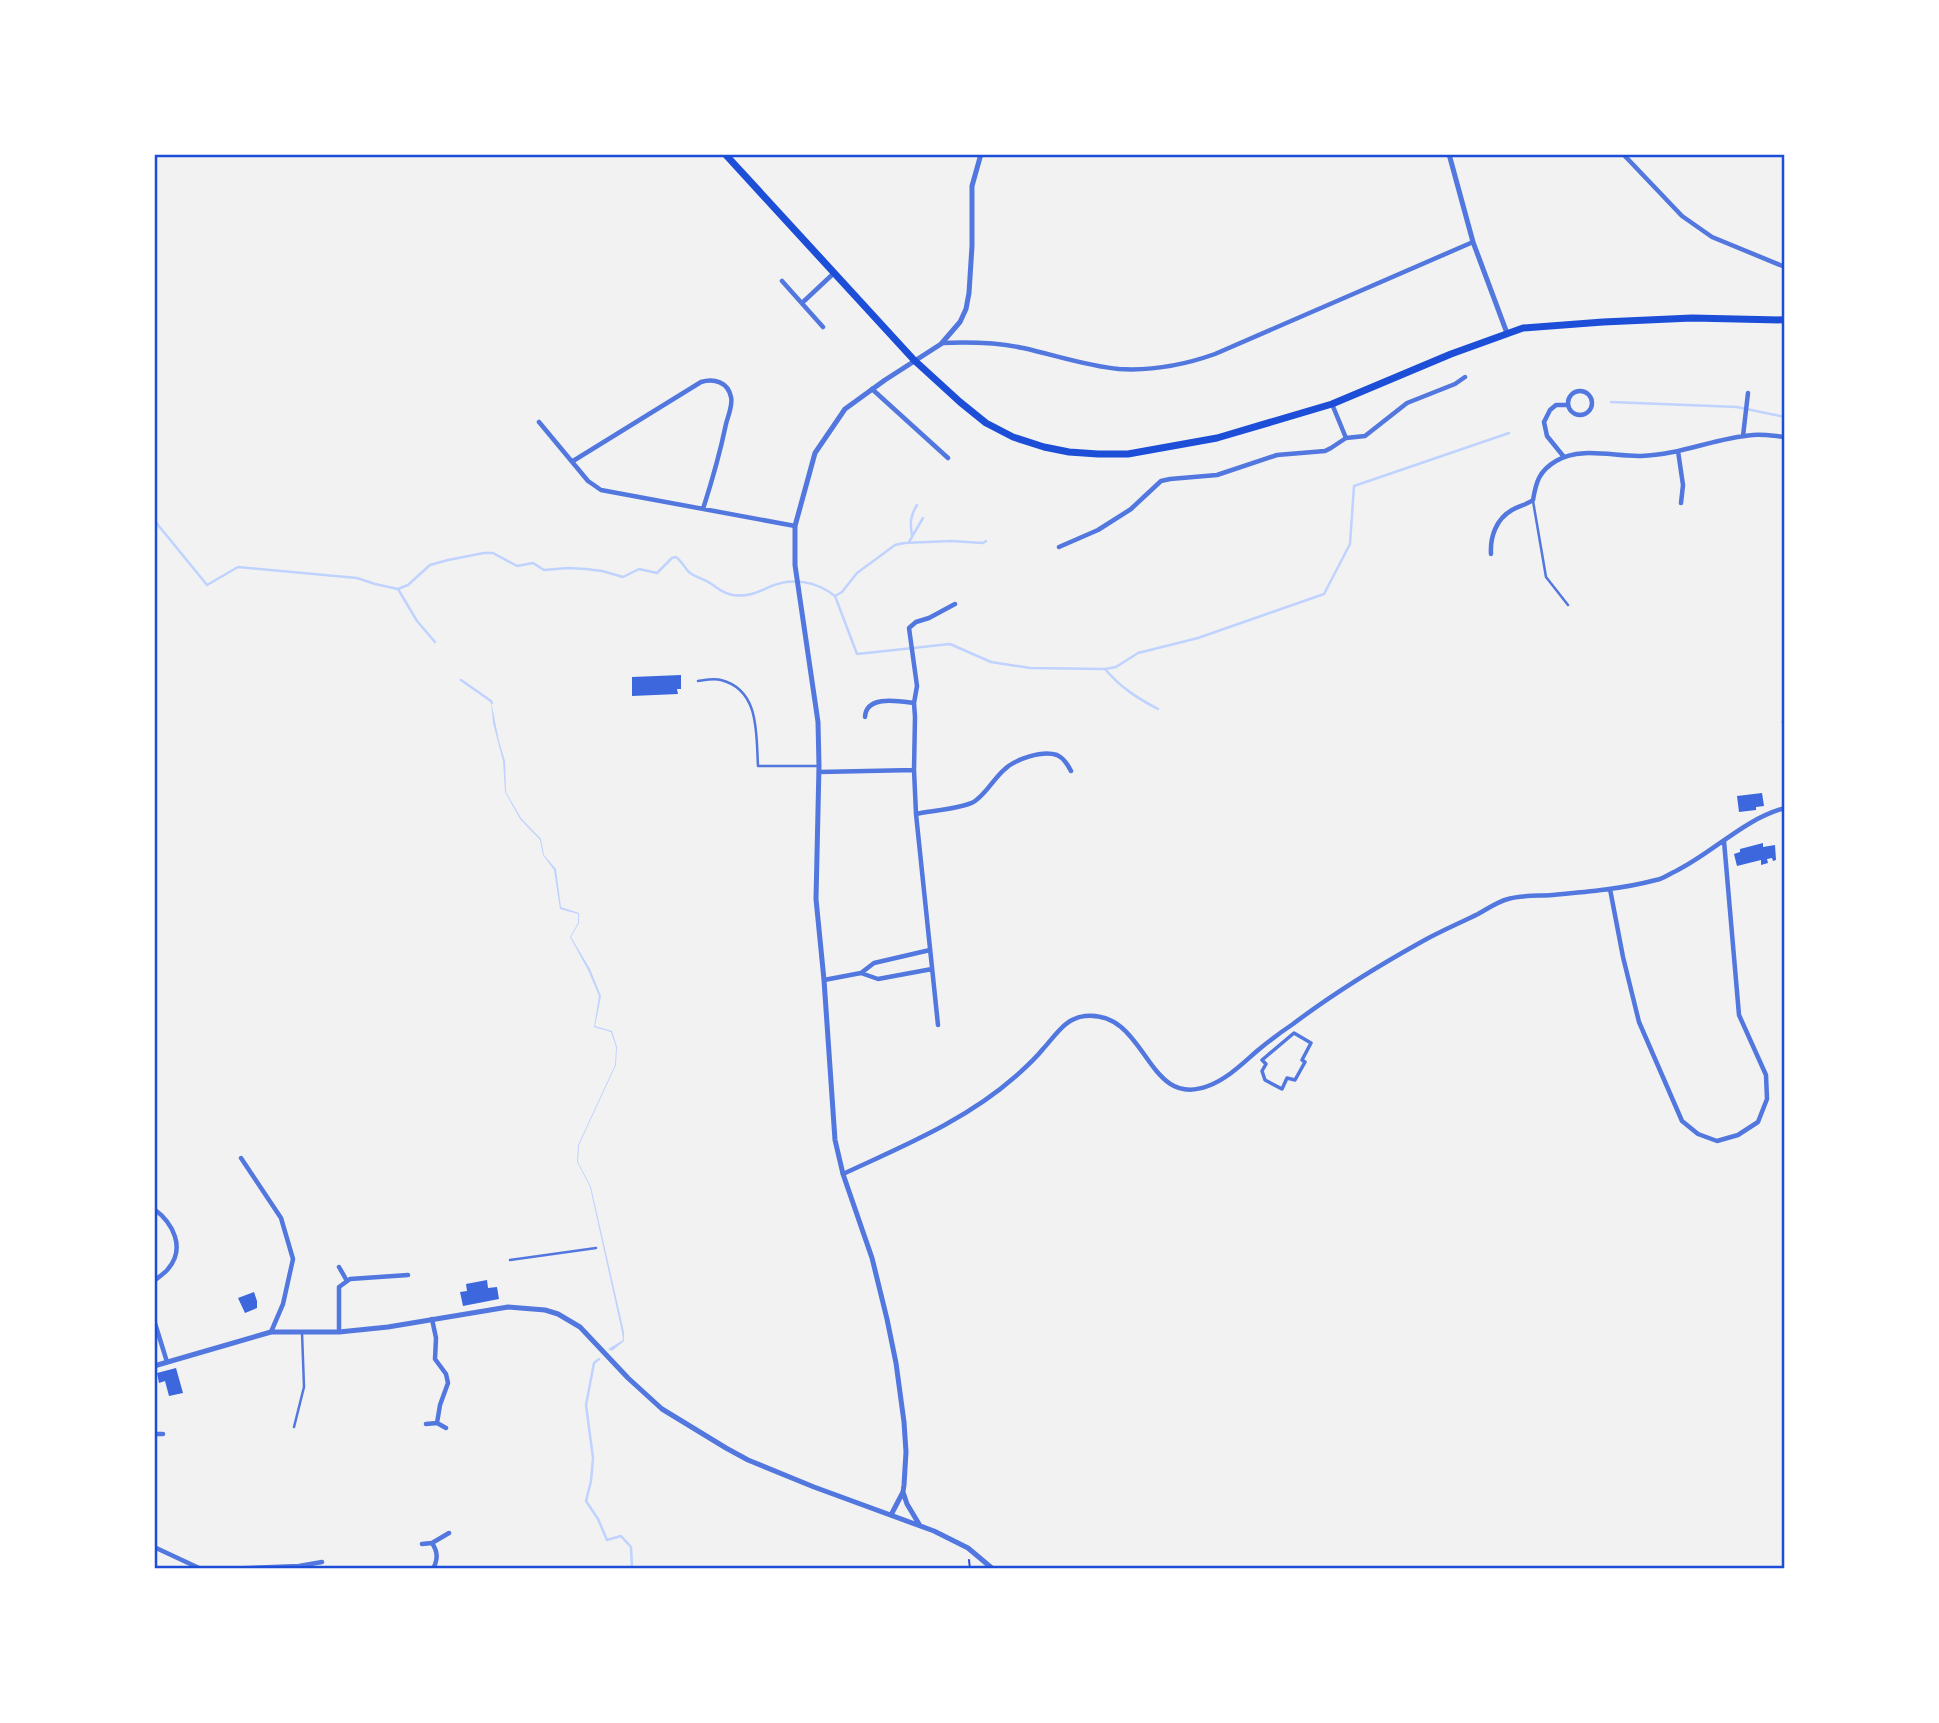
<svg xmlns="http://www.w3.org/2000/svg" width="1939" height="1723" font-family="Quicksand,sans-serif">
<rect width="100%" height="100%" fill="#f2f2f2"/>
<!-- water -->
<path fill="#bfd3fe" d="M 491,701 L 499,741 L 505,761 L 506,792 L 521,818 L 541,839 L 544,855 L 556,869 L 561,907 L 579,913 L 579,923 L 571,937 L 590,969 L 601,996 L 595,1026 L 612,1031 L 617,1047 L 616,1065 L 579,1145 L 578,1162 L 591,1187 L 624,1332 L 624,1341 L 612,1351 L 608,1349 L 623,1340 L 622,1332 L 590,1187 L 577,1162 L 578,1145 L 615,1065 L 616,1047 L 611,1032 L 594,1027 L 599,996 L 588,970 L 570,937 L 578,923 L 578,914 L 560,909 L 554,870 L 543,855 L 540,840 L 520,819 L 505,792 L 503,761 L 493,723 Z"/>
<g fill="none" stroke-linecap="round" stroke-linejoin="round">
<!-- stream -->
<path stroke="#bfd3fe" stroke-width="2.5" d="M 1611,402 L 1737,407 L 1785,417
M 154,520 L 207,585 L 238,567 L 357,578 L 375,584 L 398,589 L 417,621 L 435,642
M 912,536 C 910,523 910,516 917,505
M 909,542 L 923,518
M 398,589 L 408,585 L 430,565 L 448,560 L 484,553 L 493,553 L 517,566 L 533,563 L 544,570 L 568,568 L 586,569 L 602,571 L 623,577 L 639,569 L 657,573 L 672,558 L 676,557 C 682,561 684,568 690,573 C 696,577 703,579 710,583 C 718,588 722,593 733,595 C 747,597 757,593 769,587 C 792,577 816,581 835,596 L 857,654 L 950,644 L 991,662 L 1030,668 L 1105,669 L 1116,667 L 1138,653 L 1198,638 L 1324,594 L 1350,544 L 1354,486 L 1509,433
M 835,596 L 842,592 L 857,573 L 895,545 L 904,543 L 951,541 L 983,543 L 986,541
M 1105,669 C 1120,687 1137,698 1158,709
M 461,680 L 491,701 L 492,703
M 599,1359 L 594,1363 L 586,1405 L 593,1458 L 591,1481 L 586,1501 L 598,1519 L 607,1540 L 621,1536 L 631,1547 L 632,1569"/>
</g>
<!-- building -->
<path fill="#3d67dc" d="M 681,675 L 681,689 L 677,689 L 678,694 L 632,696 L 632,677 Z
M 1762,793 L 1764,806 L 1756,807 L 1756,810 L 1739,812 L 1737,796 Z
M 1763,843 L 1763,847 L 1775,845 L 1776,860 L 1773,861 L 1772,858 L 1767,859 L 1768,863 L 1761,865 L 1761,860 L 1737,866 L 1734,854 L 1740,852 L 1740,849 Z
M 487,1280 L 488,1288 L 497,1287 L 499,1299 L 463,1306 L 460,1292 L 467,1291 L 466,1284 Z
M 254,1292 L 257,1301 L 257,1308 L 245,1313 L 238,1298 Z
M 176,1368 L 183,1393 L 169,1396 L 165,1381 L 159,1383 L 157,1373 Z"/>
<g fill="none" stroke-linecap="round" stroke-linejoin="round">
<!-- path -->
<path stroke="#1d4ed8" stroke-width="2" d="M 969,1560 L 970,1569"/>
<!-- service -->
<path stroke="#5277de" stroke-width="2.5" d="M 1533,501 L 1546,577 L 1568,605
M 698,681 C 705,680 714,678 721,680 C 760,690 756,734 758,766 L 819,766
M 510,1260 L 596,1248
M 294,1427 L 304,1387 L 302,1332"/>
<!-- pedestrian -->
<path stroke="#5277de" stroke-width="3.5" d="M 1294,1033 L 1311,1043 L 1302,1060 L 1305,1062 L 1295,1080 L 1287,1078 L 1282,1089 L 1265,1080 L 1262,1071 L 1266,1064 L 1262,1060 Z"/>
<!-- minor -->
<path stroke="#5277de" stroke-width="4.5" d="M 1623,154 L 1682,216 L 1712,237 L 1785,267
M 782,281 L 823,327
M 802,303 L 834,273
M 942,343 C 969,342 996,342 1023,348 C 1055,355 1086,366 1119,369 C 1152,371 1184,365 1215,354 L 1473,242
M 872,389 L 948,458
M1568 403a12 12 0 1 1 24 0a12 12 0 1 1-24 0Z
M 1332,404 L 1346,438
M 539,422 L 588,481 L 601,490 L 795,526
M 1743,436 L 1748,393
M 1678,451 L 1683,485 L 1681,503
M 1564,457 L 1547,436 L 1544,422 L 1550,410 L 1556,405 L 1568,405
M 573,461 L 701,382 C 714,378 728,382 731,397 C 733,405 728,416 726,424 C 720,453 712,481 703,509
M 1059,547 L 1098,530 L 1131,509 L 1161,481 L 1170,479 L 1217,475 L 1277,455 L 1325,451 L 1331,448 L 1346,438 L 1365,436 L 1407,403 L 1455,384 L 1465,377
M 1491,554 C 1490,537 1496,519 1512,510 C 1519,506 1526,505 1533,500 C 1536,482 1539,471 1556,461 C 1581,446 1615,457 1641,456 C 1680,455 1715,438 1753,435 C 1763,434 1774,436 1785,437
M 865,717 C 866,695 898,701 914,703
M 1784,722 L 1785,723
M 914,770 L 915,717 L 914,703 L 917,686 L 909,628 L 916,622 L 929,618 L 955,604
M 819,772 L 914,770 L 916,814 L 938,1025
M 916,814 C 930,811 966,808 975,801 C 987,793 994,778 1005,769 C 1016,759 1042,750 1057,755 C 1064,758 1068,765 1071,771
M 1610,889 L 1623,957 L 1639,1022 L 1682,1121 L 1698,1134 L 1717,1141 L 1738,1135 L 1758,1122 L 1767,1099 L 1766,1075 L 1739,1015 L 1724,841
M 861,973 L 878,979 L 932,969
M 824,980 L 861,973 L 874,963 L 930,950
M 241,1158 L 281,1218 L 293,1259 L 283,1304 L 271,1332
M 843,1174 C 903,1146 965,1121 1016,1076 C 1025,1068 1035,1059 1043,1049 C 1056,1035 1065,1018 1085,1016 C 1148,1010 1145,1110 1208,1086 C 1227,1079 1242,1064 1257,1051 C 1269,1041 1281,1032 1293,1024 C 1334,993 1378,966 1423,941 C 1441,931 1460,923 1478,914 C 1487,909 1497,902 1508,899 C 1521,895 1538,896 1552,895 C 1586,892 1622,889 1656,880 C 1663,879 1669,874 1676,871 C 1714,852 1744,819 1785,808
M 154,1209 C 173,1223 186,1248 168,1269 C 165,1273 159,1277 155,1280
M 339,1267 L 347,1281
M 432,1319 L 436,1338 L 435,1359 L 446,1374 L 448,1383 L 440,1405 L 437,1423
M 154,1320 L 167,1362
M 339,1332 L 339,1287 L 350,1279 L 408,1275
M 426,1424 L 437,1423 L 446,1428
M 154,1434 L 163,1434
M 432,1543 C 438,1552 438,1559 433,1569
M 422,1544 L 432,1543 L 449,1533
M 154,1547 L 199,1568 L 219,1569
M 224,1569 L 299,1566 L 322,1562"/>
<!-- tertiary -->
<path stroke="#5277de" stroke-width="5" d="M 1449,154 L 1473,242 L 1507,333
M 154,1366 L 271,1332 L 339,1332 L 388,1327 L 508,1307 L 545,1310 L 558,1314 L 580,1327 L 628,1378 L 662,1409 L 726,1448 L 748,1460 L 814,1487 L 934,1531 L 968,1548 L 993,1569
M 903,1492 L 907,1504 L 919,1524
M 891,1515 L 903,1492 L 904,1485 L 906,1452 L 904,1422 L 896,1363 L 887,1319 L 872,1258 L 843,1174 L 835,1140 L 824,980 L 816,899 L 819,766 L 818,722 L 795,565 L 795,526 L 815,453 L 845,409 L 885,380 L 941,344 L 960,322 L 966,309 L 969,293 L 972,246 L 972,186 L 981,154"/>
<!-- primary -->
<path stroke="#1d4ed8" stroke-width="7" d="M 725,154 L 914,360 L 960,402 L 986,423 L 1013,437 L 1044,447 L 1069,452 L 1098,454 L 1128,454 L 1217,438 L 1332,404 L 1451,354 L 1523,328 L 1603,322 L 1692,318 L 1785,320"/>
</g>
<!-- border -->
<rect width="1939" height="1723" fill="none" stroke="#ffffff" stroke-width="312"/>
<rect x="156" y="156" width="1627" height="1411" fill="none" stroke="#1d4ed8" stroke-width="2.5"/>
</svg>
